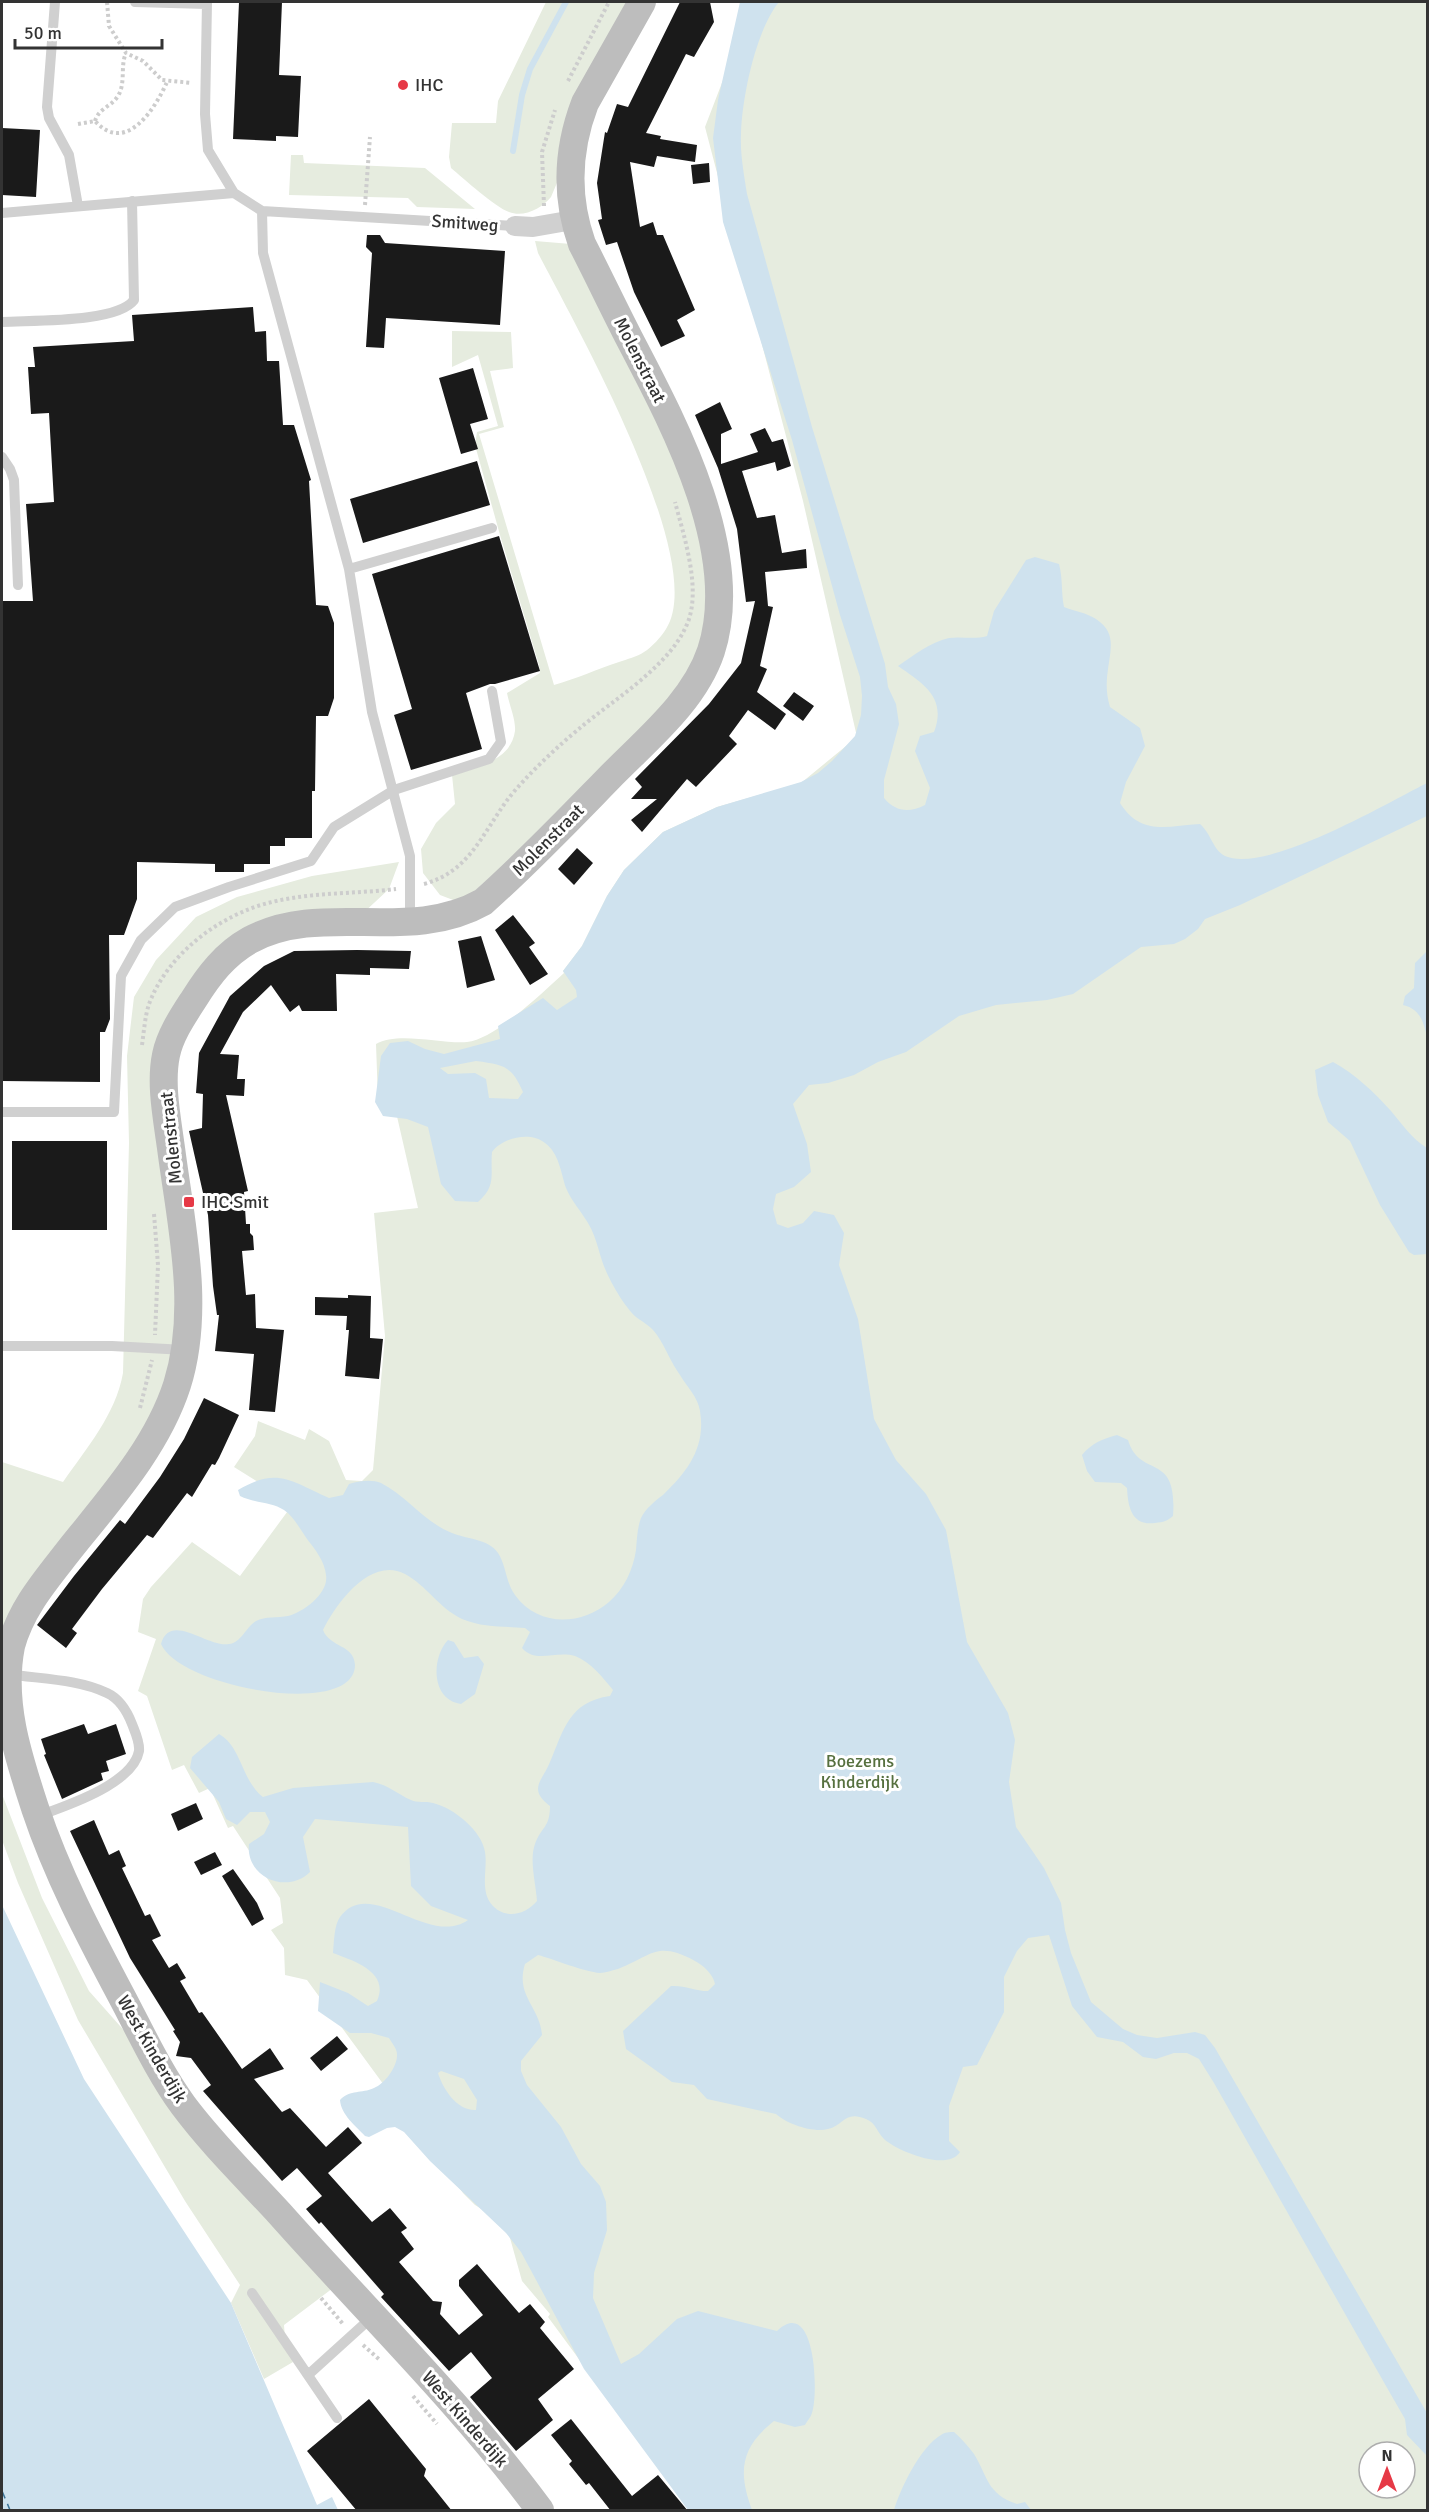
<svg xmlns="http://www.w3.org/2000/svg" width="1429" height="2512" font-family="Signika,sans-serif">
<rect width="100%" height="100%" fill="#fff"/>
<!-- green -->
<path fill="#e6ecdf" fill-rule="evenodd" d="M 546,2 L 633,2 L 551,197 C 542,208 524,218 509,212 C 495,207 464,179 451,168 L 449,157 L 452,123 L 496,123 L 498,101 Z
M 753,2 L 1427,2 L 1427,2510 L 690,2510 L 548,2317 L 550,2314 L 522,2281 L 510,2238 L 501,2221 L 475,2205 L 463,2193 L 307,1980 L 285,1975 L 284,1948 L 271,1930 L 283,1923 L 280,1898 L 233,1826 L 228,1828 L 210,1788 L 199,1793 L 184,1765 L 172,1770 L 147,1696 L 138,1691 L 156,1639 L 138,1632 L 143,1599 L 151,1587 L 192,1542 L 240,1576 L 293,1504 L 234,1467 L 255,1436 L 258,1421 L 305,1440 L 309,1429 L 329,1441 L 346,1480 L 362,1481 L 373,1470 L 385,1336 L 374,1213 L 418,1208 L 393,1099 L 378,1100 L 376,1044 C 398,1031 441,1044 467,1042 C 495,1039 542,993 564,973 L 563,971 L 582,946 L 607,896 L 624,870 L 663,832 L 717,807 L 801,783 L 857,737 L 803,501 L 705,127 ZM 1369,2452 L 1405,2452 L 1405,2488 L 1369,2488 Z
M 291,155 L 303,155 L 304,163 L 425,168 L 475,209 L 417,207 L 408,198 L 289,195 Z
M 535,241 L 571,244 L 691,479 L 714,590 L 692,675 L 557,818 L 461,903 L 440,895 L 423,873 L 421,849 L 436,823 L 455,804 L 452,775 C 476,767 511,761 515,731 C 516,720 509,704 507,693 L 540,673 L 539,665 L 500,535 L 475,445 L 477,432 L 498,426 L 478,355 L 452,367 L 452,331 L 511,332 L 513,368 L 490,371 L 504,427 L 479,434 L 554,685 C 576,679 597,669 619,662 C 627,659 637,657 644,652 C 651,648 662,636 666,629 C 710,561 573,321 538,253 Z
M 399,862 L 389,889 L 360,916 L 292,919 L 173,1016 L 180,1292 L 175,1369 L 130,1454 L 2,1632 L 2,1462 L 63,1482 C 86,1449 116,1414 123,1373 L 129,1143 L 127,1056 L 134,997 L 156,960 L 196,917 L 237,897 L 312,876 Z
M 2,1794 L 42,1898 L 89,1991 L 144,2053 L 333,2288 L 284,2325 L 285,2339 L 293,2362 L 264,2379 L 231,2303 L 240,2285 L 185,2201 L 78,2020 L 18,1883 L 2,1840 Z"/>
<!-- water -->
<path fill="#cfe2ee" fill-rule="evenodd" d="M 740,2 L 779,2 C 756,30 742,97 741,134 C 740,154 744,174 747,194 L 812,427 L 885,664 L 888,687 L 896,704 L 899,724 L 884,780 L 884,798 C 896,812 909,813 925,805 L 930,788 L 915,751 L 920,736 L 934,732 C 947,698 924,684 898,666 C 913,656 930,642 949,638 C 962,636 974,640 987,636 L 994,611 L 1026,560 L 1035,557 L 1059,564 C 1063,579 1061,592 1064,607 C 1074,611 1087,613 1096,619 C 1116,632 1111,648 1108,669 C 1106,682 1106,694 1110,707 L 1140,728 L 1145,746 L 1126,782 L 1120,803 C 1141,836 1166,826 1200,824 C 1212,835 1213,850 1225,856 C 1267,874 1387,803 1427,783 L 1427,816 L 1240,905 L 1205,919 L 1198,929 L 1185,939 L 1174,944 L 1141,947 L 1073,994 L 1047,1000 L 996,1005 L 959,1016 L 906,1052 L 878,1062 L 854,1075 L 828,1083 L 809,1085 L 793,1104 L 807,1144 L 811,1172 L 794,1187 L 776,1194 L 773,1209 L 777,1224 L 788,1228 L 803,1223 L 814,1211 L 834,1215 L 844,1233 L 839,1265 L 858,1319 L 874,1419 L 896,1460 L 926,1494 L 946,1530 L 967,1642 L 1008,1713 L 1015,1740 L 1009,1782 L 1016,1827 L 1044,1868 L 1061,1903 L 1065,1930 L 1071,1953 L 1091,2002 L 1123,2029 L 1137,2035 L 1157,2038 L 1195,2032 L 1205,2035 L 1215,2048 L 1427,2413 L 1427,2456 L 1407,2435 L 1405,2419 L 1390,2393 L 1214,2083 L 1199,2059 L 1187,2053 L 1174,2053 L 1156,2059 L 1143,2057 L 1123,2042 L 1097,2037 L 1072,2006 L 1049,1935 L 1028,1938 L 1017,1951 L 1004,1977 L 1004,2012 L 977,2065 L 963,2067 L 949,2106 L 949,2141 L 960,2152 C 948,2172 897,2151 884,2139 C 877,2132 876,2123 866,2119 C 845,2110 844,2125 828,2129 C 813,2133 787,2124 776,2114 L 707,2099 L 694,2085 L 672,2082 L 626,2049 L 623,2031 L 671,1986 C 684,1985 695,1991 708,1991 L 715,1984 C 713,1974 704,1966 695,1961 C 656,1940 652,1956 618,1969 C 613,1970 605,1973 600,1973 C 585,1972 553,1959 538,1955 L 525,1964 C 515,1996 540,2007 542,2035 L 521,2061 L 521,2071 L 527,2085 L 561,2127 L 581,2164 L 600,2186 L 606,2202 L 607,2230 L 594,2273 L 593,2298 L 621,2364 L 639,2354 L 677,2319 L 698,2311 L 777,2331 C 815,2295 819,2392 812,2413 C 811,2417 807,2421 805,2425 L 795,2427 L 774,2421 C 740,2448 738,2472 752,2510 L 688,2510 L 584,2369 L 521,2252 L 506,2233 L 430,2161 L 404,2132 L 395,2127 L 387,2128 L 369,2137 L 365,2136 C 356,2126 341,2115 340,2100 C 351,2089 361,2094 374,2088 C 385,2084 398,2066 397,2054 C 397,2049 392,2043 389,2038 L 371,2033 L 350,2033 L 318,2011 L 320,1982 L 348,1993 L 368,2006 L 377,2001 C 390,1972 354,1961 333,1953 C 334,1943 334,1925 340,1917 C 370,1875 428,1948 468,1920 L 431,1906 L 411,1886 L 408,1827 L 315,1819 L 303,1837 L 310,1872 C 287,1895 245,1877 249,1844 L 264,1834 L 270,1822 L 265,1812 L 250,1812 L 237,1825 L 226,1819 L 219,1802 L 190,1768 L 192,1757 L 219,1734 C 242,1747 241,1780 263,1797 L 293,1788 L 373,1782 C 389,1785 397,1794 411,1800 C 417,1803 426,1801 433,1803 C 454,1808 482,1831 485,1852 C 488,1869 479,1892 493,1906 C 507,1920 526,1914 537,1901 C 536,1884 529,1860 535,1844 C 541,1827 550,1828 550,1806 C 527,1789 543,1780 550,1762 C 564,1729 569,1702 610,1696 L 613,1690 C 603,1678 591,1662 575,1656 C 556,1650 536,1664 522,1648 L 530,1632 L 525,1628 C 502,1626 484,1628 462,1619 C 439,1608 426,1585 405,1574 C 370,1556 336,1604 323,1630 C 330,1648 354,1644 355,1665 C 355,1719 180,1688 161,1644 C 170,1611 208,1648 229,1644 C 241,1643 246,1627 256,1621 C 265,1616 278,1618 288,1616 C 304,1612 329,1593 326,1575 C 325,1562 315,1549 307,1539 C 300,1529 294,1517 284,1510 C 272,1502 254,1503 240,1496 L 238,1490 C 278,1466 292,1482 329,1498 L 343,1495 L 349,1484 C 358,1481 372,1479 381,1483 C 407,1496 424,1522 452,1533 C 466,1539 489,1539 498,1553 C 506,1565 506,1583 515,1595 C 538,1627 581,1626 609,1602 C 624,1589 633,1570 636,1550 C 637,1539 637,1529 641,1518 C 645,1509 655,1501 663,1495 C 688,1471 706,1447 700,1411 C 698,1397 687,1387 680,1375 C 671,1363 666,1348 657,1335 C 651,1326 644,1323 636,1317 C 625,1307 612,1285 606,1271 C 599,1256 598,1240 588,1223 C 581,1211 572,1202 566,1188 C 561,1173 559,1153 545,1143 C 530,1131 502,1138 492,1152 C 490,1174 497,1186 478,1202 L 455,1201 L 441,1184 L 428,1127 L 407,1119 L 383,1116 L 375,1102 L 381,1056 L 390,1043 L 408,1041 L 425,1049 L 444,1054 L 500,1039 L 498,1026 L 543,998 L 557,1010 L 577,997 L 576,990 L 563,971 L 582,946 L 607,896 L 624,870 L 663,832 L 717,807 L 801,782 L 818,773 L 832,761 L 855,736 L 861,715 L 862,696 L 860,677 L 840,615 L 792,440 L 723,222 L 713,138 L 718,100 ZM 476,1061 C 504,1065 511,1065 523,1092 L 518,1099 L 489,1098 L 486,1079 L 475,1073 L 448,1074 L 440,1068 ZM 441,2071 L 464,2079 L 477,2100 L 476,2110 C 457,2111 443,2089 438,2073 Z
M 1427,951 L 1427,1036 C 1423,1021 1420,1009 1403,1005 L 1405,996 L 1414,988 L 1415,963 Z
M 1333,1062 C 1355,1074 1374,1092 1391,1111 C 1402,1124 1412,1139 1427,1148 L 1427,1254 L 1414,1255 L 1409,1252 L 1380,1205 L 1350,1141 L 1328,1122 L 1318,1095 L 1315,1070 Z
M 1117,1435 L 1128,1440 C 1140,1480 1178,1450 1173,1516 C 1167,1521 1164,1522 1155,1523 C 1132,1526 1128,1508 1127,1488 L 1121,1483 L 1095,1482 L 1087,1471 L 1082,1455 C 1092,1443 1102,1439 1117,1435 Z
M 448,1640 L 454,1642 L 464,1658 L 478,1656 L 484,1664 L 475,1694 L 461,1704 C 431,1700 431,1658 448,1640 Z
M 2,1905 L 84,2079 L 231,2303 L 317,2505 L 332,2497 L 338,2510 L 2,2510 Z
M 954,2432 C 962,2439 968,2446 974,2454 C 988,2477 987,2494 1017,2504 L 1025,2502 L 1031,2510 L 894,2510 C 900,2489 921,2446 941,2435 C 945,2432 949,2432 954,2432 Z"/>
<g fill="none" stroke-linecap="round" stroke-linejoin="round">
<!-- stream -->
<path stroke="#cfe2ee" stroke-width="6" d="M 513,151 L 522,95 L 530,69 L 566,2"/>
<!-- ferry -->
<path stroke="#3f7597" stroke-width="1.5" stroke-dasharray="8 6" stroke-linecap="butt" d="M 2,2491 L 10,2510"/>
</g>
<!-- building -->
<path fill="#1a1a1a" d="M 239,2 L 282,2 L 279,75 L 301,76 L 298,137 L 276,136 L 276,141 L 233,139 Z
M 680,2 L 710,2 L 714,22 L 694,57 L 686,54 L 646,133 L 661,136 L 660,139 L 697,145 L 695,162 L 657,156 L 654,167 L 630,162 L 640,227 L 653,222 L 657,235 L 663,235 L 695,310 L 677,320 L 685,336 L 661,347 L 634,292 L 617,242 L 606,245 L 598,220 L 602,219 L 597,183 L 605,132 L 607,133 L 617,104 L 628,107 Z
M 2,128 L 40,130 L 36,197 L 2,195 Z
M 709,163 L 710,182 L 693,184 L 691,165 Z
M 367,235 L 380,235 L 385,243 L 505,251 L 500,325 L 386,318 L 384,348 L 366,347 L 372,253 L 366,247 Z
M 253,307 L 255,332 L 266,331 L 267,361 L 279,361 L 283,425 L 294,425 L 311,480 L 309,481 L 316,605 L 328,606 L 334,623 L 334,698 L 328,716 L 316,716 L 315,791 L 312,791 L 312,838 L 285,838 L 285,846 L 270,846 L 270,864 L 244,864 L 244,872 L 215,872 L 215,864 L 137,862 L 137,899 L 124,935 L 109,935 L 110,1019 L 105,1032 L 100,1032 L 100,1082 L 2,1081 L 2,601 L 33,601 L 26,504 L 54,502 L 49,413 L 31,414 L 28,367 L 35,367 L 33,347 L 134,341 L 132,315 Z
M 473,368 L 488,419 L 470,424 L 478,449 L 461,454 L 439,378 Z
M 720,402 L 732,429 L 721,434 L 721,464 L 758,452 L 750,434 L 765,428 L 772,442 L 783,439 L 791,466 L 777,471 L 775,462 L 742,471 L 757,518 L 775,515 L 782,553 L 806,549 L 807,568 L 765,572 L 768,606 L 773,607 L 760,666 L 767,669 L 757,692 L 786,714 L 775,730 L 748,710 L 729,736 L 737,744 L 696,787 L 687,779 L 642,832 L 631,820 L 657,799 L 631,799 L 642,787 L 635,779 L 709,704 L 741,663 L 755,601 L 746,602 L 737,529 L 718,468 L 695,415 Z
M 477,461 L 490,505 L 363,543 L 350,499 Z
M 499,536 L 540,671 L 495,684 L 490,684 L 466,693 L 482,749 L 411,770 L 394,715 L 412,709 L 372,574 Z
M 794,692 L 814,706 L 803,721 L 783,706 Z
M 577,848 L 593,863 L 574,885 L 558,869 Z
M 513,915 L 535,943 L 529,947 L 548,974 L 530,985 L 495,930 Z
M 481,936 L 495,980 L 467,988 L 458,941 Z
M 357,950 L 411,951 L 409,969 L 370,968 L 370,975 L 336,974 L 337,1011 L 302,1011 L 299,1005 L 290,1012 L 271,985 L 243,1012 L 220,1054 L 239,1055 L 237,1079 L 245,1079 L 244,1096 L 226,1095 L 248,1191 L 244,1192 L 246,1224 L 250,1224 L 250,1233 L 253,1236 L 254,1250 L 242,1251 L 246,1295 L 255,1294 L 256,1328 L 284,1330 L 275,1412 L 249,1410 L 254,1354 L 215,1351 L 219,1315 L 217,1315 L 213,1286 L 208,1215 L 189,1131 L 202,1128 L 203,1094 L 196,1093 L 199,1053 L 230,996 L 264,966 L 294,951 Z
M 12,1141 L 107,1141 L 107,1230 L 12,1230 Z
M 348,1295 L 371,1296 L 370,1338 L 383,1339 L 379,1379 L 345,1376 L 349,1330 L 346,1330 L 347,1316 L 315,1315 L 315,1297 L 348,1298 Z
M 204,1398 L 239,1415 L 219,1458 L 215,1465 L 212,1464 L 192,1497 L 187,1493 L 153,1538 L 147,1535 L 102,1589 L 72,1629 L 77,1633 L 66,1648 L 37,1625 L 74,1576 L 120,1520 L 125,1524 L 160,1477 L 184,1439 Z
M 84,1724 L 88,1734 L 116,1724 L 126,1754 L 106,1761 L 109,1771 L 101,1773 L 103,1780 L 62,1799 L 44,1755 L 46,1754 L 41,1739 Z
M 196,1803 L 203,1819 L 178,1831 L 171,1814 Z
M 94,1820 L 109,1855 L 119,1850 L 126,1866 L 122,1868 L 145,1916 L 150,1914 L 161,1936 L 152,1940 L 169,1968 L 177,1963 L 186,1978 L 180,1981 L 199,2013 L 202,2012 L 242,2069 L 270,2048 L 284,2069 L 254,2079 L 282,2112 L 290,2108 L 326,2147 L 348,2127 L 362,2143 L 328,2173 L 372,2222 L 390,2208 L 407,2228 L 401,2232 L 414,2249 L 399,2262 L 433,2301 L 442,2302 L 440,2314 L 459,2335 L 483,2315 L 459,2286 L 459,2280 L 477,2264 L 519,2313 L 530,2304 L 545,2322 L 540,2328 L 574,2369 L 538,2399 L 553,2420 L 516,2451 L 470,2397 L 492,2378 L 471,2352 L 449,2371 L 381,2297 L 384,2294 L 321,2222 L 319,2224 L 306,2209 L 322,2196 L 297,2168 L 282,2181 L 203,2091 L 211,2085 L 191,2058 L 176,2056 L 180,2042 L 173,2031 L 175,2030 L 130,1958 L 70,1831 Z
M 215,1852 L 222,1865 L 201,1875 L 194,1862 Z
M 233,1869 L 257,1903 L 264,1919 L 252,1926 L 222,1876 Z
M 337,2036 L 348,2049 L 321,2071 L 310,2058 Z
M 369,2399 L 426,2469 L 424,2476 L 452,2511 L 357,2511 L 307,2451 Z
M 571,2419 L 632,2496 L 658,2475 L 688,2511 L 611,2511 L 589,2483 L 586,2485 L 569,2464 L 572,2461 L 551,2435 Z"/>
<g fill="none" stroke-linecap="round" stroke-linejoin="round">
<!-- path -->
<path stroke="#cdcdcd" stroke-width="4" stroke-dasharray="3 3" stroke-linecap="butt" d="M 107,2 L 109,26 L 126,53 L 143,61 L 162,80 L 192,83
M 568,81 L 609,2
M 95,121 C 99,108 111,107 118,96 C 126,83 120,66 126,53
M 78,124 L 95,121 C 126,155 155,109 167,82
M 365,205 L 370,137
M 544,206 L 542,152 L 555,110
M 424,884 C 469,872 482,834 508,799 C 524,778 559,745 580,728 C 614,699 674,664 689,619 C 700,585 684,536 675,502
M 142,1045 C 144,1031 145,1016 149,1004 C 168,953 221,914 272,902 C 313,892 355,894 396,889
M 154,1214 L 158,1265 L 155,1335
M 140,1408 L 152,1360
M 321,2298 L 343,2324
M 363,2345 L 380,2360
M 413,2396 L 437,2424"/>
<!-- lane -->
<path stroke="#d0d0d0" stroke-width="10" d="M 55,2 L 47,107 L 49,118 L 69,155 L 78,206
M 135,2 L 207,4
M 207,2 L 205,114 L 208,150 L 234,193 L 262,211 L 263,253 L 349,569 L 372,712 L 410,856 L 410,920
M 262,211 L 515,226
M 2,213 L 234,193
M 2,322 C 32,320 117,323 134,300 L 132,201
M 2,457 L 10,469 L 14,480 L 18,585
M 349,569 L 492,528
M 2,1112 L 114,1112 L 121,976 L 141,940 L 175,907 L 229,887 L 311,861 L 334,827 L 394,790 L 489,759 L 501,742 L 492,691
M 2,1346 L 112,1346 L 185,1350
M 8,1674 C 40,1679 78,1679 107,1693 C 120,1699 127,1711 132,1724 C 135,1732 140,1742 139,1751 C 133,1784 66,1806 38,1816
M 252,2293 L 337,2418
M 308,2375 L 372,2317"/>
<!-- street -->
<path stroke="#d0d0d0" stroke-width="20" d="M 515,226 L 533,227 L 573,220"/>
<!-- secondary -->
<path stroke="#bdbdbd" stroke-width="28" d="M 540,2510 C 462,2404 367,2312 280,2214 C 247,2178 212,2144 183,2105 C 159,2072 141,2033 122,1997 C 89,1935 57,1874 35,1808 C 18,1756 0,1702 11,1646 C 21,1608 46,1580 70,1549 C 110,1499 157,1447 177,1385 C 201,1309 181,1225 171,1148 C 167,1118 160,1084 166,1055 C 170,1035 183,1016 194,999 C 209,975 225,954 250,940 C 322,901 409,944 483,902 C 527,863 568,820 609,778 C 646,740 694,702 711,651 C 743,552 674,424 629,338 C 613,307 598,275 582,244 C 565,196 567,150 585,103 L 642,2"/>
</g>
<!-- markers -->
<g fill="#e63946" stroke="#fff" stroke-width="2">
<circle cx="403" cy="85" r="6"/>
<rect x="183" y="1196" width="12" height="12" rx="3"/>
</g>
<g text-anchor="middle" stroke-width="6" stroke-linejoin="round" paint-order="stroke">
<!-- poi labels -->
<g font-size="18" fill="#333" stroke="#fff" text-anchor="start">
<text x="415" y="91">IHC</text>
<text x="201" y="1208">IHC Smit</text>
</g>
<!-- street labels -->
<g font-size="18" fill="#333" stroke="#fff">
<text transform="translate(465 223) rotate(4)" y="6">Smitweg</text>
<text transform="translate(640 360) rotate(63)" y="6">Molenstraat</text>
<text transform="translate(548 840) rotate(-45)" y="6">Molenstraat</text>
<text transform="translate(171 1138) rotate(-96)" y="6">Molenstraat</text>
<text transform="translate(152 2049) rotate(60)" y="6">West Kinderdijk</text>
<text transform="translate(465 2419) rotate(49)" y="6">West Kinderdijk</text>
</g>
<!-- park labels -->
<g font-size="18" fill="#56703f" stroke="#fff">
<text x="860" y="1767">Boezems<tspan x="860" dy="21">Kinderdijk</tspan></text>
</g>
</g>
<!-- border -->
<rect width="1429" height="2512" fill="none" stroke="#333333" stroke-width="6"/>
<!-- north arrow -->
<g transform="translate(1387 2470)"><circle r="28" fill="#ffffff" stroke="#adadad" stroke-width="1.5"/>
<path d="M0-4.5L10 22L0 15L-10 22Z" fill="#e63946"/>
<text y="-9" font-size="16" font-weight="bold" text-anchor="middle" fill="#333333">N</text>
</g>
<!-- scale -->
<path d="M15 39v9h147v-9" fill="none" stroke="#333333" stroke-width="3"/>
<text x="24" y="39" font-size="18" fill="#333333" stroke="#ffffff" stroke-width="4.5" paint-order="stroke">50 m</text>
</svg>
